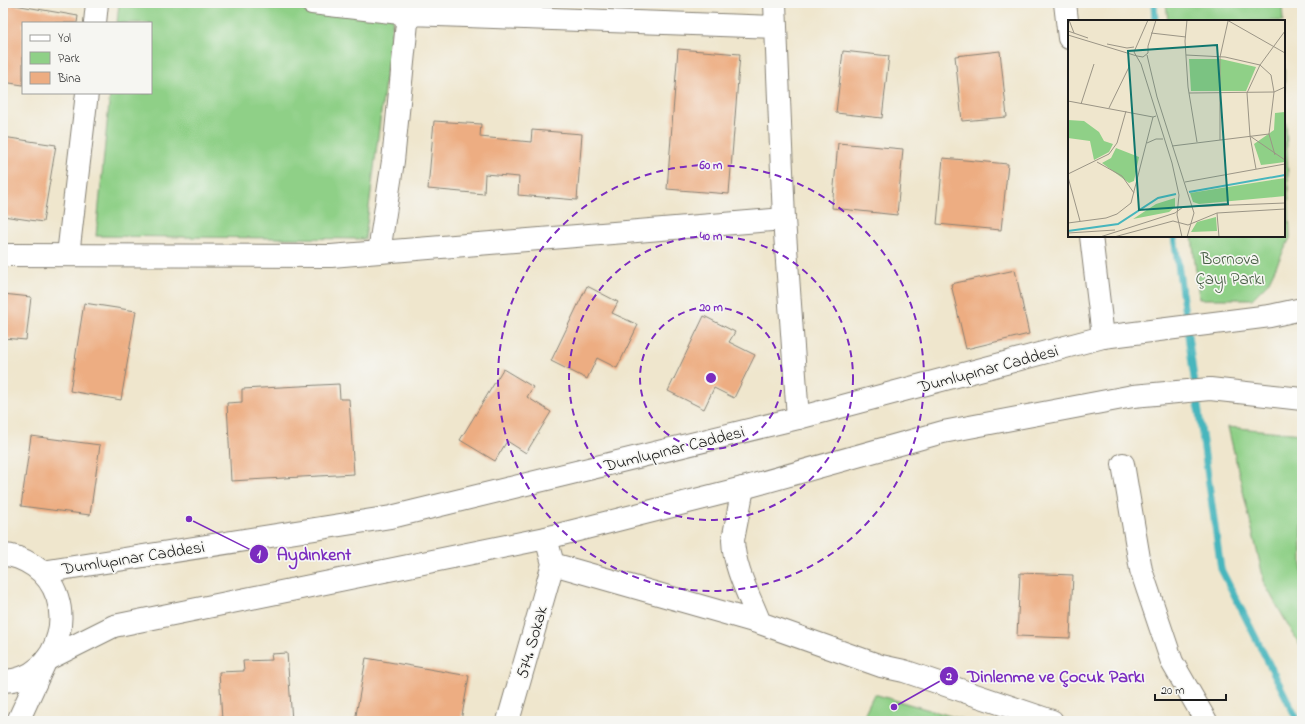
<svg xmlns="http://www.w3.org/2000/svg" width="1305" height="724" font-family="'Indie Flower',sans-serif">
<rect width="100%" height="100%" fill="#f6f6f2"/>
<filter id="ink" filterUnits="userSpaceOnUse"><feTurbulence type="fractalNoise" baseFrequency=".025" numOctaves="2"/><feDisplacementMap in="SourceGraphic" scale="8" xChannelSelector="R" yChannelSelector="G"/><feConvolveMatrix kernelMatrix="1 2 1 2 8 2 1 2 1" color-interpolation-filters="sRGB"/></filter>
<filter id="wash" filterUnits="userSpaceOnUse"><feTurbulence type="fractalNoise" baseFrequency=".012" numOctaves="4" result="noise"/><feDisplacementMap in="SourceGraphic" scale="16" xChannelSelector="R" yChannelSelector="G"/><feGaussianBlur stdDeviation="0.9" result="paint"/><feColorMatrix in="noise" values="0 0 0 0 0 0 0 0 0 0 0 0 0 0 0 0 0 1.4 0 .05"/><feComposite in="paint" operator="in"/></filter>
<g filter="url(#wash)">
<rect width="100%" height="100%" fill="#efe6cd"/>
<!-- green -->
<path fill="#8fd087" stroke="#567652" d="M 119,3 L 395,3 L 365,239 L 96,236 L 110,93 L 151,93 L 151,23 L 117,23 Z
M 1166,3 L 1282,3 L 1283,21 L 1168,21 Z
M 1284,64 L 1290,238 L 1268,283 L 1252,299 L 1199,299 L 1192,236 L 1284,236 Z
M 1228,427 L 1302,434 L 1302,649 L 1265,585 Z
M 874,694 L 968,721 L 861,721 Z"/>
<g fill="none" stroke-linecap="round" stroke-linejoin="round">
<!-- stream -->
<path stroke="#47b6bd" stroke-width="7" d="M 1154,3 L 1155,21
M 1174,236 L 1221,569 L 1298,721"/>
</g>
<g id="blocks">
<!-- building -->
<path fill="#edad82" d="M 3,3 L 78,16 L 77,23 L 23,23 L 23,85 L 3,82 Z
M 678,49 L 740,54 L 729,194 L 667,189 Z
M 843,51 L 889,56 L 882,118 L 836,113 Z
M 1000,51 L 1007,117 L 962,121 L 955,56 Z
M 434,121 L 481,124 L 480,137 L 531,142 L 532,130 L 582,134 L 577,200 L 518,195 L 519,177 L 485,174 L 484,194 L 428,189 Z
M 3,137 L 56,145 L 43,222 L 3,216 Z
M 838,143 L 903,149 L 897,215 L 832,208 Z
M 943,158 L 1008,164 L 1001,230 L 937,224 Z
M 1015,270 L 1029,334 L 966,349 L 951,284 Z
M 587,286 L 618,302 L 612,313 L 638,325 L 617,368 L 597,358 L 587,379 L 551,361 Z
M 3,294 L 31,297 L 26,340 L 3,338 Z
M 84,303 L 136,311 L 121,400 L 70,391 Z
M 704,316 L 735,332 L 729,342 L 755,355 L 734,398 L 714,388 L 704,409 L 668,391 Z
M 503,369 L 533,387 L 527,397 L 551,412 L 526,453 L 507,441 L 495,461 L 460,440 Z
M 339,384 L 340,399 L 349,399 L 354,474 L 231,481 L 227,403 L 242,402 L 242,389 Z
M 31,436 L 100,445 L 90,515 L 21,506 Z
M 1020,573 L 1073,575 L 1070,638 L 1017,636 Z
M 287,653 L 292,721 L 246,721 L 246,718 L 222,720 L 219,672 L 244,671 L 243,661 L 272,660 L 271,654 Z
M 366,658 L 469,676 L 461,721 L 355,721 Z"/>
</g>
</g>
<g filter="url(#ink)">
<use href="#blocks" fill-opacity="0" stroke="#868174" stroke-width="1"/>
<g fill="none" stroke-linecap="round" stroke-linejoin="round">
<!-- minor casing -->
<g stroke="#868174" stroke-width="24">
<path id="minor" d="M 312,3 L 409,14 L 776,27
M 775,3 L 784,219 L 798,418
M 1065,3 L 1069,38
M 95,23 L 97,3
M 1091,236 L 1103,337
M 379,252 L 393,161 L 409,3
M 3,255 L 331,256 L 784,219
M 68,255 L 87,93
M 1123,464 L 1141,570 L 1172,662 L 1206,721
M 743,488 L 733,540 C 734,569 750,597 760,623
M 546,538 L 553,564 L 760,623 L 881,666 L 904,671 L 1052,721
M 18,721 L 46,660
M 508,721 L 553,564"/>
</g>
<!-- major casing -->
<g stroke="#868174" stroke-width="24">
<path id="major" d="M 3,555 C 14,555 25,560 34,566 C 81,598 62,680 3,681
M 42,572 L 391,517 L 798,418 L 1103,337 L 1270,316 L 1302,309
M 46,660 L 114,626 L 546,538 L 743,488 L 943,432 L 1133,396 L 1210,389 L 1302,399"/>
</g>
<!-- minor -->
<use href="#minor" stroke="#fff" stroke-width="22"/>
<!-- major -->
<use href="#major" stroke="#fff" stroke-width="22"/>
</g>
</g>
<!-- distance rings -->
<g fill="none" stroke="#7b2cbf" stroke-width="2" stroke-dasharray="7 5">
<circle cx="711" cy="378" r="71"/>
<circle cx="711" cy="378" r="142"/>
<circle cx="711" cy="378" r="213"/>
</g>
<g text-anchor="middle" stroke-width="3.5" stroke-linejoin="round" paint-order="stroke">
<!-- park labels -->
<g font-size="17" fill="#445b41" stroke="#f6f6f2">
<text x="1230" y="264">Bornova<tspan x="1230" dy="20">Çayı Parkı</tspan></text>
</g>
<!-- street labels -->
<g font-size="17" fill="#1c1c1c" stroke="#f6f6f2">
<text transform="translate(988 368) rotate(-15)" y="6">Dumlupınar Caddesi</text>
<text transform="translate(674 448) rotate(-14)" y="6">Dumlupınar Caddesi</text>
<text transform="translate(133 557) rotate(-9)" y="6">Dumlupınar Caddesi</text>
<text transform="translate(531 642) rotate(-74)" y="6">574. Sokak</text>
</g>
</g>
<!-- overview -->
<g transform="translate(1068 20)">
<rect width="217" height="217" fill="#efe6cd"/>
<path d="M 121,39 L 153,39 L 188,47 L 178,71 L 123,71 ZM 217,92 L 217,142 L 193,145 L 186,124 L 206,110 L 207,93 ZM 0,100 L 16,101 L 31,112 L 36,121 L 45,124 L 41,132 L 26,140 L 22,121 L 0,118 ZM 48,128 L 71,137 L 66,161 L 61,163 L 34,143 L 43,138 ZM 217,158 L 217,176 L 131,184 L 125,182 L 122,173 ZM 107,178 L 107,187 L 101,192 L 65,199 L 88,184 ZM 148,197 L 149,211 L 123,212 L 129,202 Z" fill="#8fd087"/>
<path fill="none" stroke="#47b6bd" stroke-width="2" d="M 121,172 L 217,155M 0,211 L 50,204 L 90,178 L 108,174"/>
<path fill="none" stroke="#9b9586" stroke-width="1" d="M 1,0 L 6,13M 80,0 L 66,32 L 73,44 L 104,143 L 111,175 L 109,195 L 114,217M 119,0 L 117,21 L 120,67 L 129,122M 159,0 L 217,33M 0,11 L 20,18M 83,13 L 118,17M 0,15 L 69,36M 39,24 L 59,28 L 66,27M 79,35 L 89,77 L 126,193 L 119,217M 118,35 L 157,37 L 192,45 L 203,55 L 206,72 L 121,73M 69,36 L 75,37 L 80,33 L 80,26 L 88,0M 0,81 L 85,97M 13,84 L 26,44M 41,88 L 61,47M 201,114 L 207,135M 182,116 L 217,140M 152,120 L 152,37 L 160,1M 79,123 L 88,119 L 95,119M 104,126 L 201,114 L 206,72 L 217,67M 29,142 L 54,156 L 66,173M 188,149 L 182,116 L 179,73 L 192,45 L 217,11M 0,154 L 41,134 L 49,123 L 58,91M 0,157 L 12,201M 117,162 L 217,144M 149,193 L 151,217M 0,203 L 38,198 L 49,194 L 63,183 L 85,97 L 88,96M 0,213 L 47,210M 32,217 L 107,193 L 115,187 L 217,183M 46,217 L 105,201 L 120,205 L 149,193 L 217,189"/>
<path fill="#0f766e" fill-opacity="0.15" stroke="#0f766e" stroke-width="2" d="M 149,25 L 160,184 L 71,190 L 60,31 Z"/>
<rect width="217" height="217" fill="none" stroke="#1c1c1c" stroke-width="2"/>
</g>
<circle cx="711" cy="378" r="6" fill="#7b2cbf" stroke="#f6f6f2" stroke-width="2"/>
<g font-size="12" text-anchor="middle" font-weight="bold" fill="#7b2cbf" stroke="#f6f6f2" stroke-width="3.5" stroke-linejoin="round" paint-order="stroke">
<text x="711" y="169">60 m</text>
<text x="711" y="240">40 m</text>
<text x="711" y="311">20 m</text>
</g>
<!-- callouts -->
<path fill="none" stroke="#7b2cbf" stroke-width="1.5" d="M189 519L259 554M894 707L949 676"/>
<g fill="#7b2cbf" stroke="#f6f6f2" stroke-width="1.5">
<circle cx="189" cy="519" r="4"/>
<circle cx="894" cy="707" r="4"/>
<circle cx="259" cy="554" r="10"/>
<circle cx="949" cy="676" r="10"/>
</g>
<g font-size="12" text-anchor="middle" font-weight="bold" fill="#fff">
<text x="259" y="558">1</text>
<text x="949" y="680">2</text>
</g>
<g font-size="18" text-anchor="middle" font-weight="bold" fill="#7b2cbf" stroke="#f6f6f2" stroke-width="3.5" stroke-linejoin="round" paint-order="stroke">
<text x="314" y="560">Aydınkent</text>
<text x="1056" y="682">Dinlenme ve Çocuk Parkı</text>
</g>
<!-- margin -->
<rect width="1305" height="724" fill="none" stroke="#f6f6f2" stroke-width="16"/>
<!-- legend -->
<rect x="22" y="22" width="130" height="72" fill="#f6f6f2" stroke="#9f9f9c"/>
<rect x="30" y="35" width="20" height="6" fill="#ffffff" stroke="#9f9f9c"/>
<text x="58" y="42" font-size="12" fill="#1c1c1c">Yol</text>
<rect x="30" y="52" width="20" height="12" fill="#8fd087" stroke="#9f9f9c"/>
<text x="58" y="62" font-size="12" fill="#1c1c1c">Park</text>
<rect x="30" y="72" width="20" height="12" fill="#edad82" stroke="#9f9f9c"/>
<text x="58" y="82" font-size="12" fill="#1c1c1c">Bina</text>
<!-- scale -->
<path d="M1155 694v6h71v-6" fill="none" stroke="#1c1c1c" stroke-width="2"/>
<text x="1161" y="694" font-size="12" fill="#1c1c1c" stroke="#f6f6f2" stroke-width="3" paint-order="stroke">20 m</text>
</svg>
